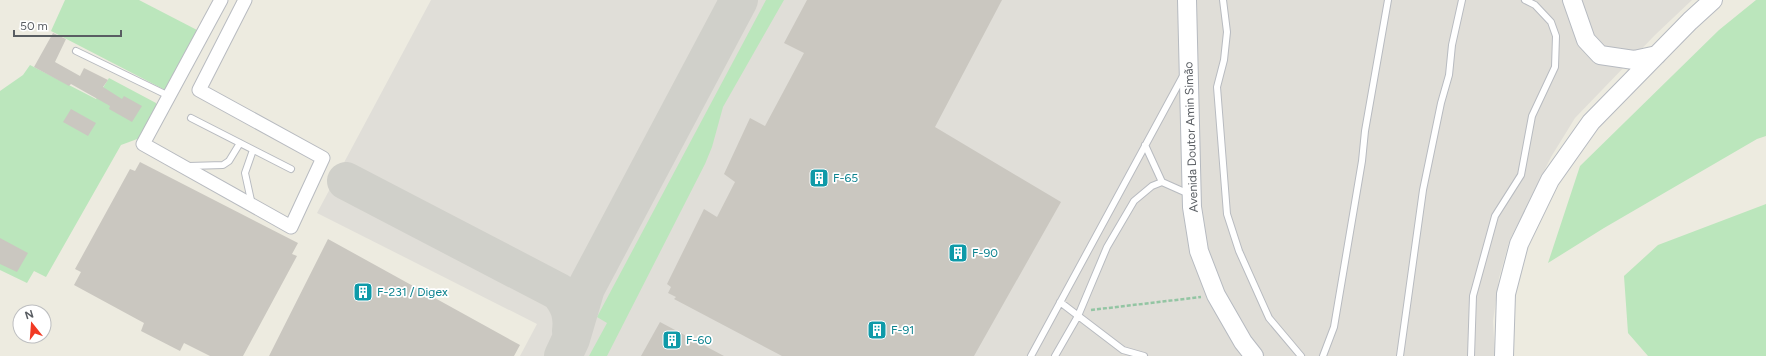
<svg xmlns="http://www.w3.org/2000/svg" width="1766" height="356" font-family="Figtree,sans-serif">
<rect width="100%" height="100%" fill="#edebe0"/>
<!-- industrial -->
<path fill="#e0ded8" d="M 431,0 L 1692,0 L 1655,35 L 1575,118 L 1551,157 L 1509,242 L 1499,278 L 1493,321 L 1495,356 L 520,356 L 537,324 L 317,213 Z"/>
<!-- green -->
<path fill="#bbe6bc" d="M 65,0 L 139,0 L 197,30 L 165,90 L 51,31 Z
M 766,0 L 784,0 L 723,107 L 712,147 L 705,164 L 607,356 L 589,356 L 607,323 L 597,317 Z
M 1756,0 L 1766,0 L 1766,136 L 1757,139 L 1604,228 L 1548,263 L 1580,166 L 1719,30 Z
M 30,65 L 96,99 L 109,78 L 156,103 L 157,108 L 140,138 L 121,145 L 46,277 L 34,271 L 27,283 L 0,270 L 0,91 L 23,75 Z
M 1766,204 L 1766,356 L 1648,356 L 1628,333 L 1624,276 L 1658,245 Z"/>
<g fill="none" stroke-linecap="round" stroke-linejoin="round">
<!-- taxiway -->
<path stroke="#d0d0ca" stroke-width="38" d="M 346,181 L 559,292 C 569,304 573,315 571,331
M 563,356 L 571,339 L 586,288 L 739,0"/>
</g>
<!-- building -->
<path fill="#cac7c0" d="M 807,0 L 1002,0 L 935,127 L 1061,202 L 974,356 L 782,356 L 674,299 L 676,297 L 668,293 L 671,287 L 667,284 L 704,209 L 717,217 L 735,182 L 724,174 L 750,118 L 765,126 L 804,53 L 784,43 Z
M 53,33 L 66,39 L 55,62 L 80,76 L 84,68 L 108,80 L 103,87 L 122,99 L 124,96 L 142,106 L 132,122 L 109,109 L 110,106 L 71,84 L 69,86 L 34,67 Z
M 71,109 L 96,123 L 88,136 L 63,122 Z
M 140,162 L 298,243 L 292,254 L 297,256 L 243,356 L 210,356 L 184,343 L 180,351 L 141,331 L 144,323 L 74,285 L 81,272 L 75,269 L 130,169 L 135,171 Z
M 0,238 L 28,253 L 17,272 L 0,264 Z
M 328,239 L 520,345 L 514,356 L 269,356 Z
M 660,322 L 724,356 L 641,356 Z"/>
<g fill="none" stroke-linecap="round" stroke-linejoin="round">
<!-- lane casing -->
<g stroke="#b8bbc0" stroke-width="8">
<path id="lane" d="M 1223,0 L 1227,32 L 1224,60 L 1217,87 L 1227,214 L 1239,251 L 1269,318 L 1301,356
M 76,51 L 169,96
M 191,118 L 291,169
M 1145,145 L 1162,182
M 189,166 L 223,165 L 229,161 L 240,143
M 252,205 L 245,173 L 253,150
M 1060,302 L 1123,350 L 1144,356
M 1031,356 L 1184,74
M 1055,356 L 1078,316 L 1107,247 L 1134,201 L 1152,186 L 1162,182 L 1189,194
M 1323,356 L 1334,327 L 1362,161 L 1365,131 L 1388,0
M 1400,356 L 1423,190 L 1441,103 L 1449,75 L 1452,45 L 1462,0
M 1471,356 L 1473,296 L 1495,216 L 1521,175 L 1532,116 L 1555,67 L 1556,36 L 1551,22 L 1535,5 L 1525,0"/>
</g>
<!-- street casing -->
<g stroke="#b8bbc0" stroke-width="15">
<path id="street" d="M 221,0 L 143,144 L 291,227 L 323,158 L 199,90 L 245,0"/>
</g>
<!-- secondary casing -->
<g stroke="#b6bac0" stroke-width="20">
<path id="secondary" d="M 1187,0 L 1192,207 L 1199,251 L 1216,295 L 1243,342 L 1254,356
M 1572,0 L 1586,40 L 1600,55 L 1634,60 L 1657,55
M 1504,356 L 1506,294 L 1519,244 L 1550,180 L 1591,122 L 1690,21 L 1713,0"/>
</g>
<!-- path -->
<path stroke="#93c5a3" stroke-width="2.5" stroke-dasharray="4 2" stroke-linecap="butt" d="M 1091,310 L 1201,297"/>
<!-- lane -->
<use href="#lane" stroke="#fff" stroke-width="6"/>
<!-- street -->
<use href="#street" stroke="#fff" stroke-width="13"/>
<!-- secondary -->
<use href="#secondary" stroke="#fff" stroke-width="18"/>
</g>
<!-- icons -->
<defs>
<g id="building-square" transform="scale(1)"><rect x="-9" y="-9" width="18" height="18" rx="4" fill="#0f9aa8" stroke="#fff"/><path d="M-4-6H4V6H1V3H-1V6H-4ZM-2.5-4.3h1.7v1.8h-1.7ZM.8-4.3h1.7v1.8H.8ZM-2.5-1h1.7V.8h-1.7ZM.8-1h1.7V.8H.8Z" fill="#fff"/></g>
</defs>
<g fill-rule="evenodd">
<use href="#building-square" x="819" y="178"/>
<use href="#building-square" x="958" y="253"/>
<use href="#building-square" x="363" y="292"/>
<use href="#building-square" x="877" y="330"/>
<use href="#building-square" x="672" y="340"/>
</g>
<g text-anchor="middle" stroke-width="3.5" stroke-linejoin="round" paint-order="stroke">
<!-- street labels -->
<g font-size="12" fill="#595d62" stroke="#fff">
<text transform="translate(1191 137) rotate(-92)" y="4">Avenida Doutor Amin Simão</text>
</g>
<!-- culture labels -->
<g font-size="12" fill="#0d838f" stroke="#fff" text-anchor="start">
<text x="833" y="182">F-65</text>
<text x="972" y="257">F-90</text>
<text x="377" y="296">F-231 / Digex</text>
<text x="891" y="334">F-91</text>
<text x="686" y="344">F-60</text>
</g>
</g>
<!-- north arrow -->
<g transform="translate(32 324) rotate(343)"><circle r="19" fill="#ffffff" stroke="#bdbec0"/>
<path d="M0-3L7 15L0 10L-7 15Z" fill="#f13923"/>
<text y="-6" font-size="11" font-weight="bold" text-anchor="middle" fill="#595d62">N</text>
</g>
<!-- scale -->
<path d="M14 30v6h107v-6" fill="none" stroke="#595d62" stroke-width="2"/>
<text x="20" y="30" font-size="12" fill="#595d62" stroke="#ffffff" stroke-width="3" paint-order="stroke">50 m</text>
</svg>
